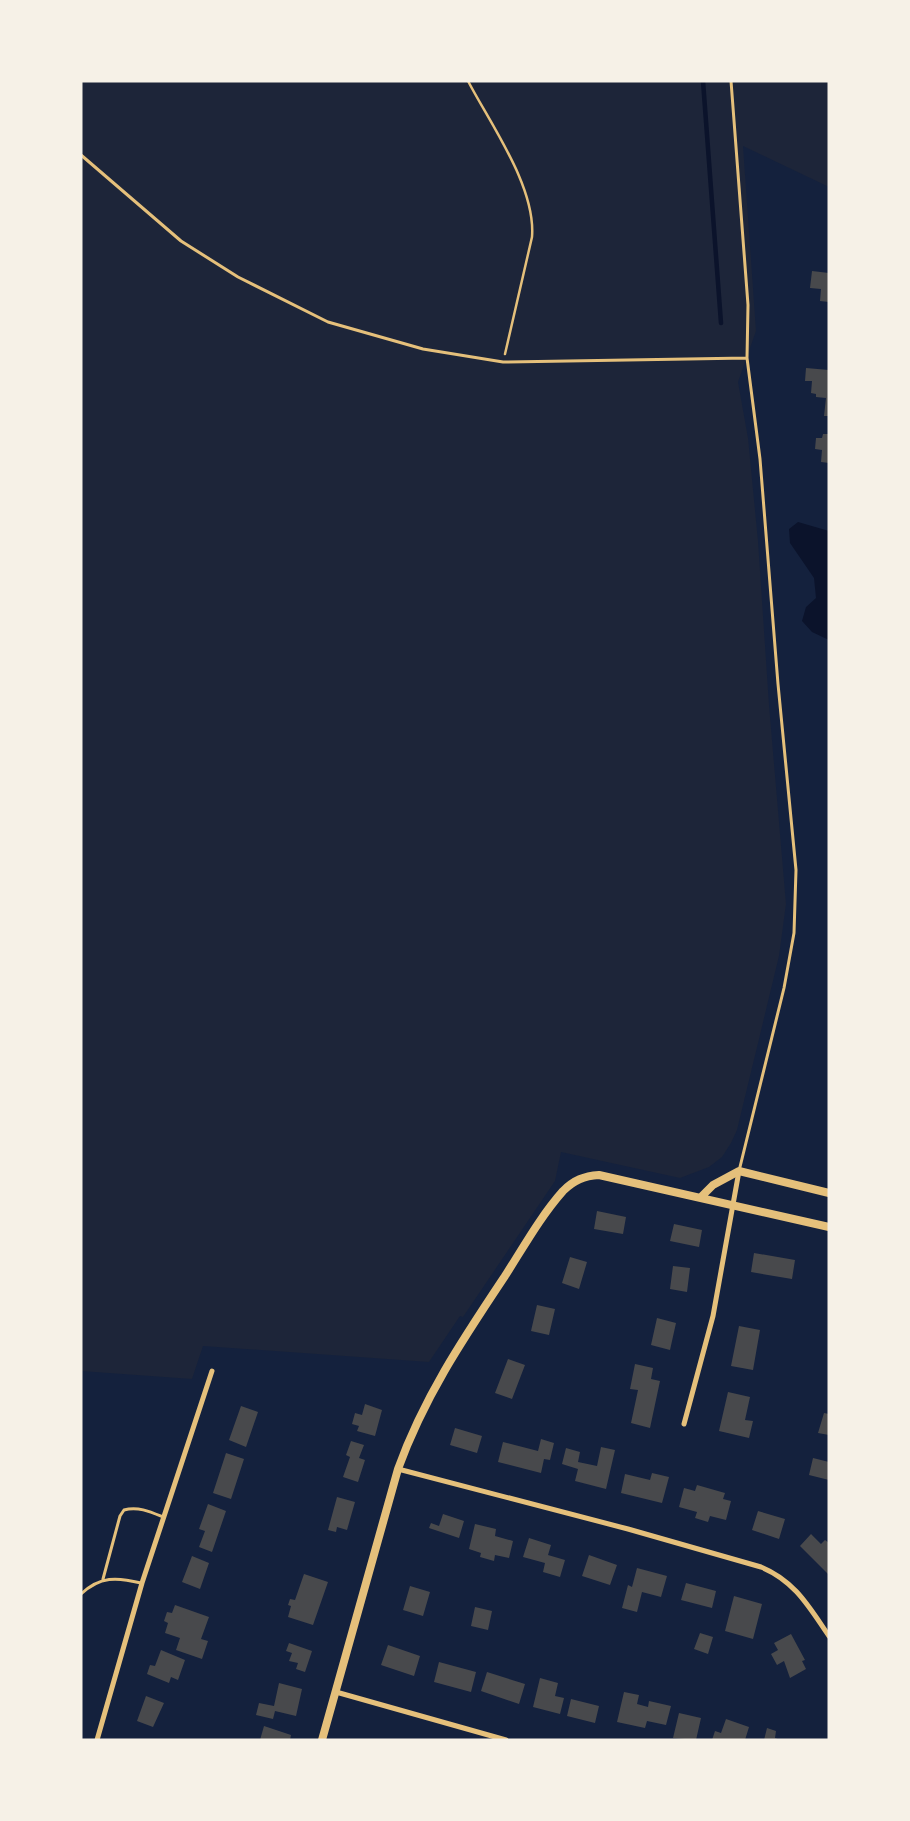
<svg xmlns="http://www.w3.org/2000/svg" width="910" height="1821" font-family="'Source Serif 4',serif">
<rect width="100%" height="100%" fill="#14213d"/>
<!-- green -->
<path fill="#1d2539" d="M 81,81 L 829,81 L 829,187 L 743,146 L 756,331 L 738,382 L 748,438 L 758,541 L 769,705 L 786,904 L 779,956 L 737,1130 L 731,1143 L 722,1157 L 709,1167 L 680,1178 L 561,1152 L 555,1181 L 463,1317 L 460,1316 L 429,1362 L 203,1346 L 192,1379 L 81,1371 Z"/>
<!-- water -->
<path fill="#0b132b" d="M 798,522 L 829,531 L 829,640 L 812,632 L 802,621 L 806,607 L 816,598 L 814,578 L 790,543 L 789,529 Z"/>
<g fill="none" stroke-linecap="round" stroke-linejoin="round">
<!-- stream -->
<path stroke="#0b132b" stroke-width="4.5" d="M 703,81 L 721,323"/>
</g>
<!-- building -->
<path fill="#48494c" d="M 812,271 L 829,273 L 829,302 L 820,301 L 821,289 L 810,288 Z
M 806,368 L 829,370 L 829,416 L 824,416 L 826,398 L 816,397 L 816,394 L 811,393 L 812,381 L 805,381 Z
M 823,434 L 829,434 L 829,463 L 821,462 L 822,450 L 815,449 L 816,438 L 822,438 Z
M 597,1211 L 626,1217 L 623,1234 L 594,1229 Z
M 674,1224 L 702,1230 L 699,1247 L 670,1241 Z
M 754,1253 L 795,1260 L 792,1279 L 751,1272 Z
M 570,1257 L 587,1262 L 579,1289 L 562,1283 Z
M 673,1266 L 690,1268 L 687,1292 L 670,1289 Z
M 537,1305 L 555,1309 L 549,1335 L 531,1331 Z
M 657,1318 L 676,1323 L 670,1350 L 651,1345 Z
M 739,1326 L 760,1330 L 753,1370 L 731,1366 Z
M 508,1359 L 525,1365 L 512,1399 L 495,1393 Z
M 635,1364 L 653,1368 L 651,1379 L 660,1381 L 650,1428 L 631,1423 L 638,1390 L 630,1389 Z
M 728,1392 L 750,1397 L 745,1420 L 753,1421 L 749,1438 L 719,1431 Z
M 365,1404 L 382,1410 L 375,1436 L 357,1431 L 359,1426 L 352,1424 L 355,1413 L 362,1415 Z
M 241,1406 L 258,1412 L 246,1447 L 229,1440 Z
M 824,1413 L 829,1414 L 829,1435 L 818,1433 Z
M 455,1428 L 482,1436 L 477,1453 L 450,1445 Z
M 541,1439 L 554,1443 L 550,1460 L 544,1459 L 541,1473 L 498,1462 L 503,1442 L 538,1451 Z
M 351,1441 L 364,1445 L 359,1458 L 365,1460 L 358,1482 L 343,1477 L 350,1457 L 346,1455 Z
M 601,1447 L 615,1450 L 606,1489 L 575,1481 L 578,1469 L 562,1464 L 566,1448 L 580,1452 L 578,1462 L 597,1466 Z
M 226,1453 L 244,1459 L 231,1499 L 213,1493 Z
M 813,1458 L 829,1462 L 829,1480 L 809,1475 Z
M 652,1473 L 669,1477 L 662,1503 L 621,1493 L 625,1474 L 650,1480 Z
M 697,1485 L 725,1493 L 723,1499 L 731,1501 L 726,1520 L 710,1516 L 708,1522 L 695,1518 L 697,1512 L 679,1507 L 684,1488 L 695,1491 Z
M 337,1497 L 355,1502 L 347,1530 L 337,1527 L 336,1532 L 328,1530 Z
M 208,1504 L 226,1511 L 212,1552 L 199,1547 L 205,1531 L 199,1529 Z
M 758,1511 L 785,1519 L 779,1539 L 752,1530 Z
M 443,1514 L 464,1521 L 459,1538 L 429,1528 L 431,1523 L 439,1526 Z
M 475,1524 L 496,1529 L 495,1536 L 513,1541 L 509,1558 L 495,1555 L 494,1561 L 480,1557 L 481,1553 L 469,1549 Z
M 811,1534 L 821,1544 L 825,1540 L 829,1543 L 829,1575 L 800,1546 Z
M 529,1538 L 551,1545 L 548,1555 L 565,1560 L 560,1577 L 543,1572 L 545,1563 L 523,1557 Z
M 589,1555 L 617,1565 L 610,1585 L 582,1576 Z
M 192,1556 L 209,1563 L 200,1589 L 182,1582 Z
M 637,1568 L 667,1576 L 661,1597 L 642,1592 L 637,1612 L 622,1608 L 628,1585 L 632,1587 Z
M 304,1574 L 328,1582 L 313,1625 L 288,1617 L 291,1606 L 288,1605 L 290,1599 L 295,1600 Z
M 686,1583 L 716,1591 L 712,1608 L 681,1600 Z
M 410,1586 L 430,1592 L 423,1616 L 403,1610 Z
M 734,1596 L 762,1604 L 753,1639 L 725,1631 Z
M 175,1605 L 209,1617 L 201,1639 L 208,1641 L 202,1659 L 176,1650 L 180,1638 L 165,1633 L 168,1623 L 164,1621 L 167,1612 L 172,1613 Z
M 475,1607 L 492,1611 L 488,1630 L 471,1626 Z
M 700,1633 L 713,1637 L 708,1654 L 694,1649 Z
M 791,1634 L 805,1660 L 802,1661 L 806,1669 L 790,1678 L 784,1661 L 777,1665 L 771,1654 L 778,1650 L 774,1643 Z
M 289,1643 L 312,1651 L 305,1672 L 296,1669 L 298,1663 L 289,1661 L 292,1653 L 286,1651 Z
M 388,1645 L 420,1656 L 414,1676 L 381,1665 Z
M 161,1650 L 185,1660 L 178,1680 L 171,1677 L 169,1683 L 147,1674 L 150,1665 L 155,1666 Z
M 439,1662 L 476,1672 L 471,1692 L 434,1682 Z
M 487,1672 L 525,1684 L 519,1704 L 481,1691 Z
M 540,1678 L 558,1683 L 555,1696 L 564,1698 L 560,1714 L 533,1707 Z
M 279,1683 L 302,1689 L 296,1716 L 275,1711 L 273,1719 L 256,1715 L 259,1703 L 274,1706 Z
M 624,1692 L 639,1695 L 637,1704 L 648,1707 L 649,1701 L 671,1706 L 666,1725 L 647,1721 L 645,1728 L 617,1722 Z
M 146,1696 L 164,1703 L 153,1727 L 137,1721 Z
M 571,1699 L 599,1706 L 595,1723 L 567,1716 Z
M 679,1713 L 701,1718 L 696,1740 L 673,1738 Z
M 726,1719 L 749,1727 L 745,1740 L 712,1740 L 715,1731 L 721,1733 Z
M 264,1726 L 291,1735 L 290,1740 L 260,1740 Z
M 767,1728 L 776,1731 L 775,1738 L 780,1740 L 764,1740 Z"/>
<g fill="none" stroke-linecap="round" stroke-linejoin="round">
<!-- path -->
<path stroke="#e5c07b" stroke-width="2.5" d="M 468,81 C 491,125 536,187 532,237 L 505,354"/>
<!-- service -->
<path stroke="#e5c07b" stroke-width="3" d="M 731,81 L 748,305 L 747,358 L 760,459 L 778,684 L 796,870 L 794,933 L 784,988 L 739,1171
M 81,155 L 181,241 L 238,277 L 328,322 L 423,349 L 503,362 L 747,358
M 103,1579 L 120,1516 L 124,1510 C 138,1506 151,1512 163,1517
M 81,1594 C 100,1576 117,1577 141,1583"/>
<!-- minor -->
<path stroke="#e5c07b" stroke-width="5" d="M 684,1424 L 713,1316 L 739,1171
M 398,1469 L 628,1529 L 761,1567 C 795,1581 809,1607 829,1636
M 336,1692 L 506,1740
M 97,1740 L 142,1583 L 212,1371"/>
<!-- tertiary -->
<path stroke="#e5c07b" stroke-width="8" d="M 702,1196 L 713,1185 L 739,1171 L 829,1193
M 322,1740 L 398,1469 C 424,1397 463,1339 505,1276 C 523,1248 540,1217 563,1191 C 574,1180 584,1176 599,1175 L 829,1227"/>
</g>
<!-- border -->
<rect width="910" height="1821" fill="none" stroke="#f6f1e7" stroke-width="165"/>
</svg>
